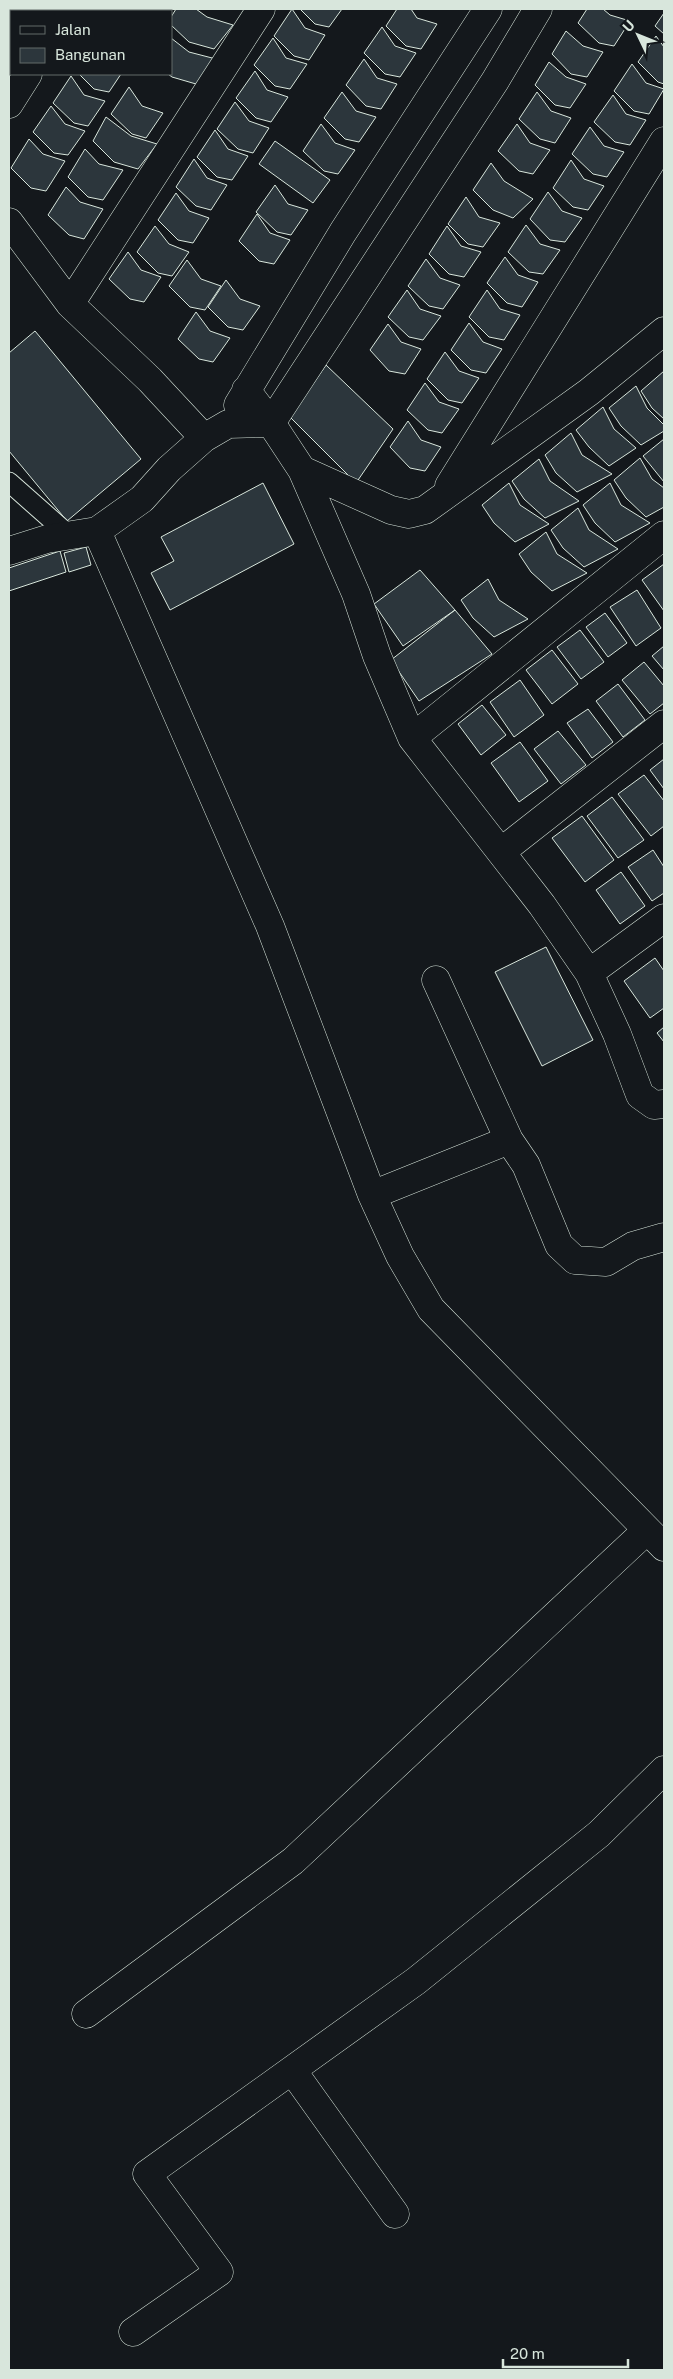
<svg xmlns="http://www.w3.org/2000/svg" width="673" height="2379" font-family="'Public Sans',sans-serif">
<rect width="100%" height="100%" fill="#14181c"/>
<!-- building -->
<path fill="#2c363c" stroke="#d8e6dc" d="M 9,9 L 55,9 L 53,11 L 11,11 L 11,19 L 9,17 Z
M 130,9 L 166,9 L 164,11 L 133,11 Z
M 176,9 L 196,9 L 207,17 L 233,25 L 214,49 L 189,42 L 171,25 L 171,17 Z
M 292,9 L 305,28 L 325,35 L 309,60 L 294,56 L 274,36 Z
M 300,9 L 342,9 L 329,27 L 315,24 Z
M 397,9 L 411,9 L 417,18 L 437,24 L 421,49 L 406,46 L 386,26 Z
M 587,9 L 603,9 L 610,15 L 630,21 L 614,46 L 599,43 L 578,23 Z
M 664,13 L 664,34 L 655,26 Z
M 9,26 L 11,27 L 10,62 L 9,61 Z
M 382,27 L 395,46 L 416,53 L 400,77 L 385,74 L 364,53 Z
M 566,31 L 583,46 L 603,52 L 587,77 L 571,74 L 552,54 Z
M 656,36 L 664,47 L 664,84 L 658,82 L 638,62 Z
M 171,38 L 189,52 L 216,59 L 196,84 L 172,77 L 168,74 L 171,74 Z
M 273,38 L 286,58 L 307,64 L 290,89 L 275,86 L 254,65 Z
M 364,59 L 377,78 L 397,84 L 381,109 L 366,106 L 346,85 Z
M 549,62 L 566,77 L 586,84 L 570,108 L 555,105 L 535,85 Z
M 632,64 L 646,83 L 664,89 L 649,114 L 634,111 L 614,91 Z
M 255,71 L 267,90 L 288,97 L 271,122 L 256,118 L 236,98 Z
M 79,74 L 121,74 L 109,92 L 94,89 Z
M 71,76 L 84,95 L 105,101 L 88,126 L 74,123 L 53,103 Z
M 129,87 L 142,106 L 163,113 L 146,138 L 132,134 L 111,114 Z
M 342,92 L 356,111 L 376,117 L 359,142 L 345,139 L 324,118 Z
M 537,92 L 551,111 L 571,118 L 555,143 L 540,139 L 519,119 Z
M 613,95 L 626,114 L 646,120 L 630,145 L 615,142 L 594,122 Z
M 235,102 L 249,121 L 269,128 L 253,153 L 238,149 L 217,129 Z
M 51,106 L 65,124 L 85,131 L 68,155 L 54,153 L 33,132 Z
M 106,117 L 131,136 L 157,144 L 138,169 L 114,162 L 93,141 Z
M 321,124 L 335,143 L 355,150 L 338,174 L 324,171 L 303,151 Z
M 517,124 L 530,143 L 550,150 L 533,174 L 519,171 L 498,151 Z
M 590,127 L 604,146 L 624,152 L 607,177 L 593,174 L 572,154 Z
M 215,130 L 228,149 L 248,156 L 232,180 L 217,177 L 197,157 Z
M 29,139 L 43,154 L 65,161 L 46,191 L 31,188 L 11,168 Z
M 275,141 L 330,180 L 313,203 L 259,164 Z
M 85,149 L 99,164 L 123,170 L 103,200 L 88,197 L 68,177 Z
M 194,159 L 207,178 L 227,185 L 211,210 L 196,206 L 176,187 Z
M 571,160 L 584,179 L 604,186 L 588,210 L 573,207 L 553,188 Z
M 491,163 L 504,181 L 533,199 L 513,218 L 493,210 L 473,190 Z
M 275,185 L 288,204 L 308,210 L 291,235 L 277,232 L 256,212 Z
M 66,187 L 80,202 L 103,209 L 84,239 L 69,235 L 48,215 Z
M 548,192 L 562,211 L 582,218 L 565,242 L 550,240 L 530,219 Z
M 176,193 L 189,211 L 209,218 L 193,243 L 178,240 L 158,220 Z
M 466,197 L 479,217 L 500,223 L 483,247 L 468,244 L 448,224 Z
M 257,214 L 270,233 L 290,240 L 274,264 L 259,261 L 239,241 Z
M 526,225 L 540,244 L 560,250 L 543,274 L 529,272 L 508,252 Z
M 155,226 L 169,244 L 189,252 L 172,276 L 158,273 L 137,252 Z
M 447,226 L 461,246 L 481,252 L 464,277 L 449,274 L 429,254 Z
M 128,252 L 141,270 L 161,277 L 144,302 L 130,299 L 109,279 Z
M 505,257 L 518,275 L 538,282 L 522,307 L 507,303 L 487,283 Z
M 426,259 L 440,278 L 460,285 L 443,309 L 429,306 L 408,286 Z
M 187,260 L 201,279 L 221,286 L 205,310 L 190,307 L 169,286 Z
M 226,280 L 240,299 L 260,306 L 243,330 L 228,327 L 208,307 Z
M 407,290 L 420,309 L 441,316 L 423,340 L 409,337 L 388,317 Z
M 487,290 L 500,309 L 520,315 L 504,340 L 489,337 L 469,317 Z
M 196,312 L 210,331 L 230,338 L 213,362 L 199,359 L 178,339 Z
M 469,323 L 483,342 L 502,349 L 486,373 L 471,370 L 451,350 Z
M 388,324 L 401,342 L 421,349 L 405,374 L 389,371 L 370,350 Z
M 35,331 L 141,459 L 67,521 L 9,451 L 9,353 Z
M 445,352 L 459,371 L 479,378 L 462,403 L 448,400 L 427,379 Z
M 326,365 L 393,429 L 356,483 L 290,417 Z
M 664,371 L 664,419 L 652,408 L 641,391 Z
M 425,383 L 439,402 L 459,409 L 442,433 L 428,430 L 407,410 Z
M 636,386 L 647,408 L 664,425 L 664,431 L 641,445 L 621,426 L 609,408 Z
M 603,407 L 614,429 L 636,448 L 609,466 L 589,447 L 576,430 Z
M 408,421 L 421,440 L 441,447 L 425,471 L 410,468 L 390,447 Z
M 571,433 L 582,455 L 612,474 L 577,492 L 556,473 L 545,455 Z
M 664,439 L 664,482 L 643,456 Z
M 640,458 L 652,479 L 664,488 L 664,507 L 646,517 L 626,498 L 614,480 Z
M 539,459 L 550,481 L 579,501 L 545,518 L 524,499 L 512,481 Z
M 263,483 L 294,544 L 170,610 L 151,573 L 174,561 L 161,537 Z
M 509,483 L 520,505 L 549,524 L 515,542 L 494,523 L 482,505 Z
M 610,483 L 621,505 L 650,523 L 615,542 L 595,523 L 583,505 Z
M 578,508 L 589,530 L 618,549 L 584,567 L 563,548 L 551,530 Z
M 546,532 L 557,554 L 587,573 L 552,591 L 531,572 L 519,554 Z
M 86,547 L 91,565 L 69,572 L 64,553 Z
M 60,551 L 66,572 L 9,591 L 9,568 Z
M 664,564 L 664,611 L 642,580 Z
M 420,570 L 455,610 L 403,646 L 374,604 Z
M 488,579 L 499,600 L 528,619 L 494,637 L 473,618 L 461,600 Z
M 637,590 L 661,628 L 636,646 L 610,607 Z
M 455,610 L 492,654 L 419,701 L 391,660 Z
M 605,613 L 627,643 L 608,657 L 586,627 Z
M 580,630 L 604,662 L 581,679 L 557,647 Z
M 664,646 L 664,670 L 652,656 Z
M 552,650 L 578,684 L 552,704 L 526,670 Z
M 644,662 L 664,686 L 664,703 L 650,714 L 622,680 Z
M 520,680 L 544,715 L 514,737 L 490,702 Z
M 618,684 L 645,720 L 623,737 L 596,701 Z
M 482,705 L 506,735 L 481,755 L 458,724 Z
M 588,709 L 613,742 L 592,758 L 567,723 Z
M 558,731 L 586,765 L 561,784 L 534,749 Z
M 520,742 L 548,781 L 519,802 L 491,763 Z
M 664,759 L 664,789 L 650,770 Z
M 644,775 L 664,801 L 664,826 L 651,836 L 618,794 Z
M 612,797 L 644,840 L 618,858 L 587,816 Z
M 582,816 L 614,860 L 585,882 L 552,838 Z
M 653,850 L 664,867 L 664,893 L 652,901 L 628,867 Z
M 621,872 L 645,906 L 620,924 L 596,890 Z
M 546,947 L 593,1040 L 542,1066 L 495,972 Z
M 655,958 L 664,971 L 664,1008 L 650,1018 L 624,981 Z
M 664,1027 L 664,1042 L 657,1033 Z"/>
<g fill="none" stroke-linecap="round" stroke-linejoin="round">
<!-- service casing -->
<g stroke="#d8e6dc" stroke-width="21">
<path id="service" d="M 9,482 L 70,536"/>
</g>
<!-- minor casing -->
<g stroke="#d8e6dc" stroke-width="29">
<path id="minor" d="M 67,11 L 69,9
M 9,104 L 28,74
M 9,222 L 70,304 L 150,380 L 204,438
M 70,304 L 261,9
M 246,390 L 271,423 L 302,470 L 356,594 L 377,656 L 412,738 L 542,905 L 589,973 L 617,1034 L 640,1095 L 654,1105 L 664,1104
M 238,405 L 343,232 L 488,9
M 302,470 L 391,510 L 409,514 L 425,510 L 589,392 L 664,331
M 449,486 L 664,141
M 97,531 L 270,926 L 372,1195 L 400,1256 L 431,1309 L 664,1547
M 9,551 L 47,539 L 97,531 L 142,499 L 169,469 L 204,438 L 228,424 L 271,423 L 495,81 L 538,9
M 412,738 L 664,535
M 502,851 L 664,724
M 589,973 L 664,918
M 436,980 L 509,1140
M 372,1195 L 509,1140 L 526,1165 L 559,1245 L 575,1260 L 606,1262 L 633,1246 L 664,1237
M 86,2014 L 293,1861 L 647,1530
M 292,2070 L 395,2214
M 133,2332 L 219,2272 L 147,2174 L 416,1981 L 599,1834 L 664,1770"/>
</g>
<!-- service -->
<use href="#service" stroke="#14181c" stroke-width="19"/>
<!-- minor -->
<use href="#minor" stroke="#14181c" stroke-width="28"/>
</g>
<!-- border -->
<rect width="673" height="2379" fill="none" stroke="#d8e6dc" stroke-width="20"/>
<!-- legend -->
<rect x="10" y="10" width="162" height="65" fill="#14181c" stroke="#626a69"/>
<rect x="20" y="26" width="25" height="8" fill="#14181c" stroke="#626a69"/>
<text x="55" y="35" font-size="15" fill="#d8e6dc">Jalan</text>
<rect x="20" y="48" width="25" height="15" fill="#2c363c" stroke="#626a69"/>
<text x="55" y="60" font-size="15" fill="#d8e6dc">Bangunan</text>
<!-- north arrow -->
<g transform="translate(638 35) rotate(313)" stroke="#14181c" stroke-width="4" paint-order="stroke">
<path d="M0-4L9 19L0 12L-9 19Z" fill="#d8e6dc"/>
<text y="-8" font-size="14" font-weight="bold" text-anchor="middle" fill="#d8e6dc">U</text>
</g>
<!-- scale -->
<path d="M503 2359v8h125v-8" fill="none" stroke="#d8e6dc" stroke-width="2.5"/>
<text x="510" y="2359" font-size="15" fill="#d8e6dc" stroke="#14181c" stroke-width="4" paint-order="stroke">20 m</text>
</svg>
